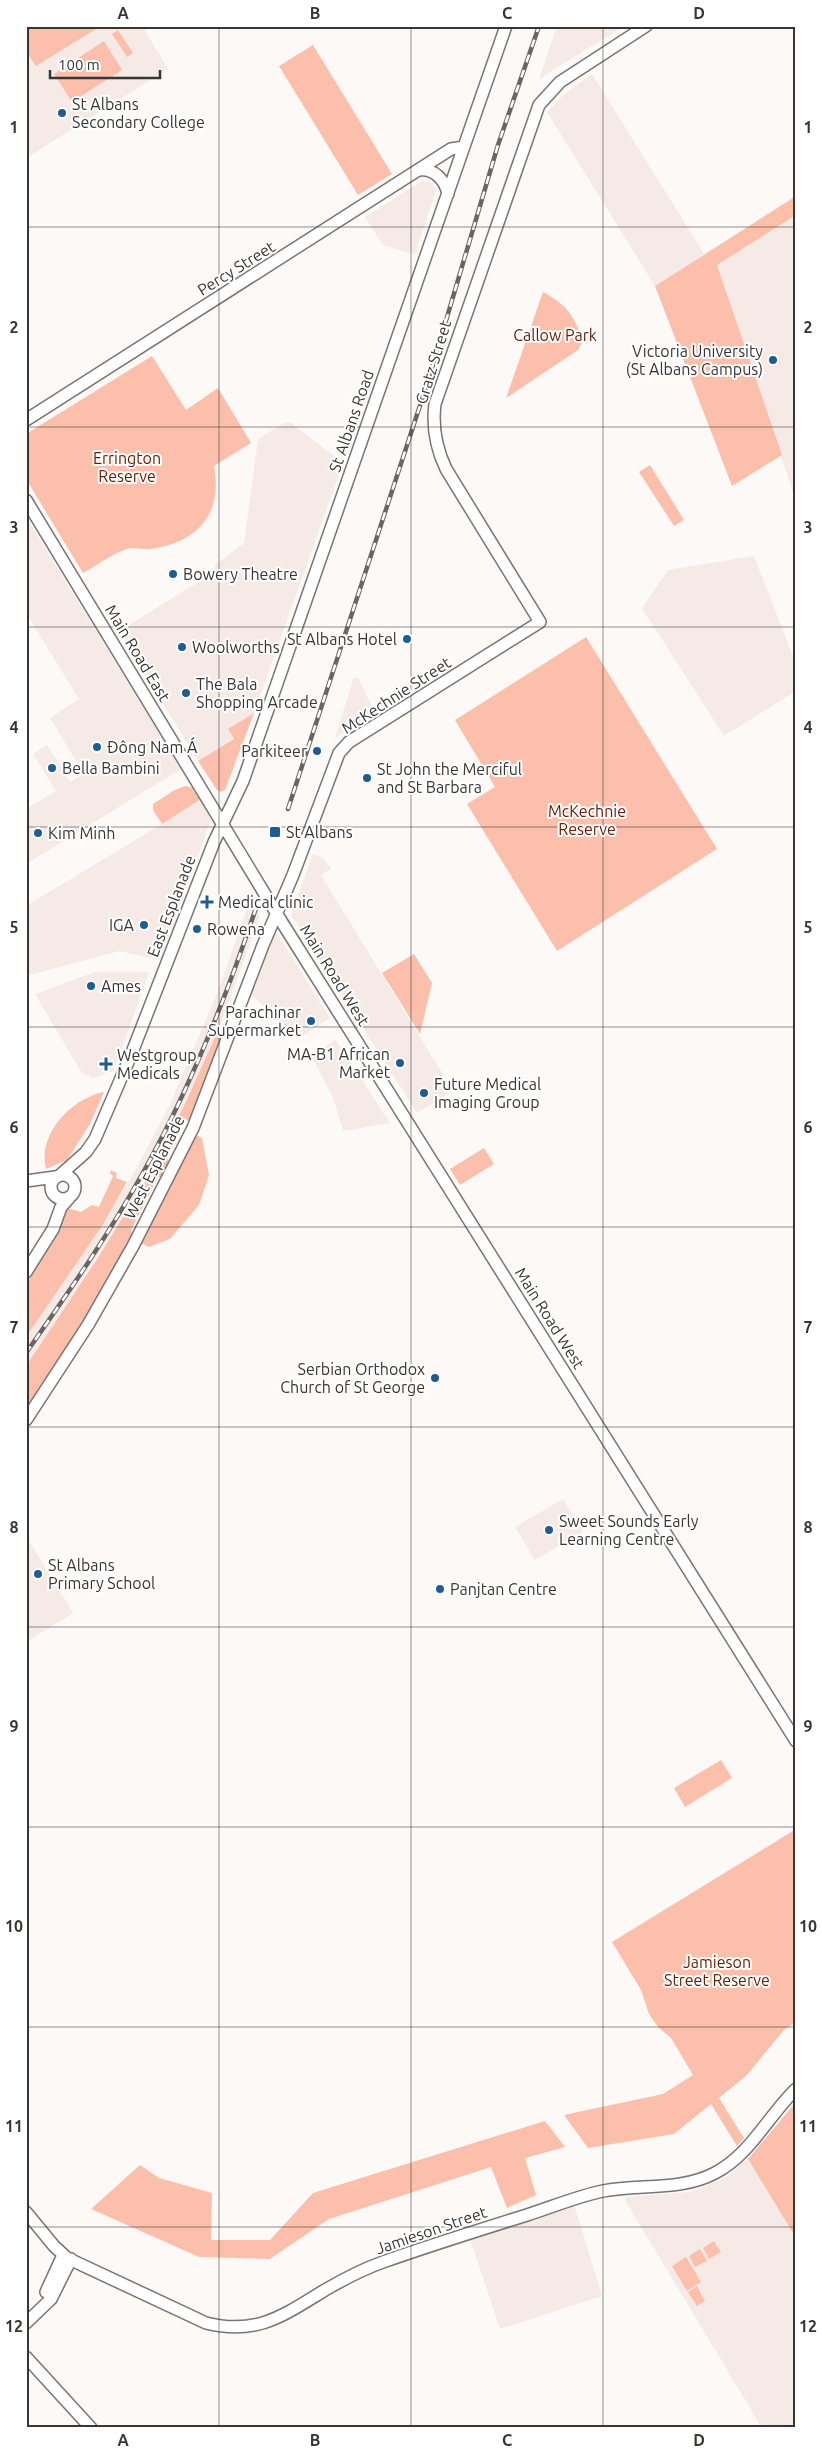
<svg xmlns="http://www.w3.org/2000/svg" width="822" height="2454" font-family="Ubuntu,sans-serif">
<rect width="100%" height="100%" fill="#fcf9f7"/>
<!-- built -->
<path fill="#f6eae6" d="M 26,26 L 142,26 L 168,69 L 26,158 Z
M 557,26 L 620,26 L 621,28 L 539,79 Z
M 592,74 L 704,254 L 655,286 L 547,112 L 563,95 Z
M 422,181 L 432,183 L 436,190 L 415,255 L 383,245 L 365,217 Z
M 796,215 L 796,501 L 717,265 Z
M 284,423 L 291,423 L 343,463 L 254,713 L 228,729 L 234,739 L 198,761 L 119,631 L 213,573 L 216,564 L 244,543 L 258,439 Z
M 26,517 L 181,769 L 26,864 L 26,809 L 56,791 L 33,754 L 47,745 L 70,782 L 84,774 L 50,718 L 79,699 L 26,613 Z
M 754,556 L 796,664 L 796,691 L 724,736 L 642,608 L 668,570 Z
M 354,677 L 359,679 L 375,713 L 335,738 Z
M 200,801 L 211,820 L 160,960 L 119,951 L 26,976 L 26,906 Z
M 313,854 L 323,858 L 331,869 L 321,875 L 453,1091 L 417,1113 L 291,915 Z
M 251,906 L 259,909 L 259,918 L 222,1021 L 184,1106 L 134,1200 L 26,1366 L 26,1337 L 102,1226 L 135,1171 L 171,1102 L 218,991 L 247,909 Z
M 275,930 L 330,1018 L 298,1039 L 251,994 Z
M 95,972 L 149,972 L 114,1071 L 93,1078 L 82,1073 L 35,994 Z
M 336,1040 L 390,1123 L 343,1131 L 334,1100 L 311,1055 Z
M 563,1499 L 583,1532 L 535,1560 L 515,1527 Z
M 26,1536 L 73,1613 L 26,1642 Z
M 796,2102 L 796,2428 L 762,2428 L 625,2200 L 626,2197 L 689,2192 L 725,2178 L 752,2155 Z
M 574,2204 L 602,2296 L 500,2329 L 470,2239 Z"/>
<!-- green -->
<path fill="#fbbfab" d="M 26,26 L 101,26 L 36,66 L 26,51 Z
M 118,30 L 133,53 L 127,57 L 112,34 Z
M 104,41 L 122,70 L 72,102 L 54,74 Z
M 313,45 L 392,174 L 358,195 L 279,66 Z
M 796,196 L 796,215 L 717,265 L 782,455 L 732,486 L 655,286 Z
M 543,292 C 567,305 574,315 583,341 L 578,350 L 506,398 Z
M 152,356 L 186,410 L 218,388 L 251,443 L 214,466 C 223,514 198,542 151,549 C 142,550 131,546 124,550 C 110,555 96,566 83,573 L 26,479 L 26,434 Z
M 650,465 L 684,520 L 674,526 L 639,472 Z
M 586,637 L 717,849 L 557,951 L 467,804 L 495,787 L 455,720 Z
M 254,713 L 225,790 L 221,792 L 217,790 L 198,761 L 234,739 L 228,729 Z
M 185,786 L 194,788 L 193,790 L 200,800 L 162,824 L 153,810 L 153,804 L 173,791 Z
M 414,954 L 432,983 L 420,1034 L 382,973 Z
M 216,1035 L 224,1039 L 190,1123 L 185,1118 L 167,1157 L 170,1167 L 162,1182 L 160,1177 L 158,1177 L 131,1230 L 134,1239 L 26,1416 L 26,1366 L 97,1259 L 144,1183 L 184,1106 Z
M 104,1092 L 90,1124 L 67,1160 L 46,1169 C 37,1134 72,1098 104,1092 Z
M 196,1135 L 202,1138 L 209,1175 L 199,1205 L 170,1239 L 149,1247 L 140,1243 L 192,1137 Z
M 484,1148 L 494,1164 L 460,1185 L 450,1169 Z
M 111,1170 L 117,1173 L 116,1178 L 127,1182 L 102,1226 L 26,1337 L 26,1285 L 58,1230 L 61,1216 L 67,1208 L 81,1212 L 92,1205 L 99,1207 L 113,1176 L 110,1173 Z
M 721,1760 L 732,1778 L 685,1807 L 674,1788 Z
M 796,1829 L 796,2022 L 784,2030 L 747,2075 L 719,2098 L 744,2138 L 737,2146 L 711,2104 L 674,2134 L 588,2148 L 564,2115 L 663,2094 L 693,2075 L 671,2038 L 658,2027 L 649,2014 L 641,1990 L 612,1942 Z
M 796,2102 L 796,2231 L 793,2233 L 748,2159 Z
M 545,2121 L 565,2147 L 525,2158 L 536,2195 L 507,2208 L 491,2167 L 329,2219 L 270,2259 L 199,2257 L 91,2209 L 140,2165 L 159,2178 L 212,2193 L 211,2240 L 270,2240 L 313,2193 Z
M 714,2241 L 721,2252 L 709,2259 L 703,2248 Z
M 700,2249 L 707,2261 L 695,2267 L 689,2256 Z
M 686,2257 L 701,2282 L 687,2291 L 672,2266 Z
M 697,2286 L 705,2301 L 697,2306 L 688,2292 Z"/>
<g fill="none" stroke-linecap="round" stroke-linejoin="round">
<!-- secondary casing -->
<g stroke="#787574" stroke-width="14">
<path id="secondary" d="M 419,170 C 434,168 445,180 448,194
M 26,420 L 451,149 L 464,147
M 26,500 L 283,924 L 796,1741
M51 1187a12 12 0 1 1 24 0a12 12 0 1 1-24 0Z
M 59,1176 L 86,1152 L 95,1139 L 131,1055 L 214,842 L 243,781 L 506,26
M 26,1181 L 55,1177
M 26,1272 L 53,1229 L 61,1207 L 69,1198
M 26,1420 L 88,1325 L 133,1246 L 193,1128 L 263,945 L 293,875 L 339,753 L 349,742 L 540,622 L 446,469 C 436,448 432,427 435,404 L 539,105 L 560,82 L 646,26
M 26,2212 L 54,2246 L 67,2258 L 206,2323 C 257,2336 284,2315 325,2290 C 344,2279 363,2269 383,2262 C 431,2245 479,2230 527,2215 C 552,2207 578,2196 603,2191 C 640,2184 681,2191 715,2173 C 750,2155 768,2116 796,2089
M 46,2292 L 63,2255
M 26,2323 L 51,2299 L 71,2259
M 26,2357 L 91,2428"/>
</g>
<!-- secondary -->
<use href="#secondary" stroke="#fff" stroke-width="11"/>
<!-- rail casing -->
<g stroke="#686665" stroke-width="4.5">
<path id="rail" d="M 288,809 L 429,378 L 498,145 L 539,26
M 26,1353 C 68,1293 110,1233 145,1169 C 191,1086 226,998 256,908"/>
</g>
<!-- rail -->
<use href="#rail" stroke="#fff" stroke-width="2.5" stroke-dasharray="8" stroke-linecap="butt"/>
</g>
<!-- grid -->
<path fill="none" stroke="#373635" stroke-width="1" stroke-opacity="0.55" d="M 219,26 L 219,2428M 411,26 L 411,2428M 603,26 L 603,2428M 26,227 L 796,227M 26,427 L 796,427M 26,627 L 796,627M 26,827 L 796,827M 26,1027 L 796,1027M 26,1227 L 796,1227M 26,1427 L 796,1427M 26,1627 L 796,1627M 26,1827 L 796,1827M 26,2027 L 796,2027M 26,2227 L 796,2227"/>
<!-- markers -->
<g fill="#1e5d93" stroke="#fff" stroke-width="2">
<circle cx="62" cy="113" r="5"/>
<circle cx="773" cy="360" r="5"/>
<circle cx="173" cy="574" r="5"/>
<circle cx="407" cy="639" r="5"/>
<circle cx="182" cy="647" r="5"/>
<circle cx="186" cy="693" r="5"/>
<circle cx="97" cy="747" r="5"/>
<circle cx="317" cy="751" r="5"/>
<circle cx="52" cy="768" r="5"/>
<circle cx="367" cy="778" r="5"/>
<rect x="269" y="826" width="12" height="12" rx="2.5"/>
<circle cx="38" cy="833" r="5"/>
<path d="M204.5 894.5h5v5h5v5h-5v5h-5v-5h-5v-5h5z"/>
<circle cx="144" cy="925" r="5"/>
<circle cx="197" cy="929" r="5"/>
<circle cx="91" cy="986" r="5"/>
<circle cx="311" cy="1021" r="5"/>
<circle cx="400" cy="1063" r="5"/>
<path d="M103.5 1056.5h5v5h5v5h-5v5h-5v-5h-5v-5h5z"/>
<circle cx="424" cy="1093" r="5"/>
<circle cx="435" cy="1378" r="5"/>
<circle cx="549" cy="1530" r="5"/>
<circle cx="38" cy="1574" r="5"/>
<circle cx="440" cy="1589" r="5"/>
</g>
<g text-anchor="middle" stroke-width="4" stroke-linejoin="round" paint-order="stroke">
<!-- poi labels -->
<g font-size="16" fill="#373635" stroke="#fff" text-anchor="start">
<text x="72" y="110">St Albans<tspan x="72" dy="18">Secondary College</tspan></text>
<text x="763" y="357" text-anchor="end">Victoria University<tspan x="763" dy="18">(St Albans Campus)</tspan></text>
<text x="183" y="580">Bowery Theatre</text>
<text x="397" y="645" text-anchor="end">St Albans Hotel</text>
<text x="192" y="653">Woolworths</text>
<text x="196" y="690">The Bala<tspan x="196" dy="18">Shopping Arcade</tspan></text>
<text x="107" y="753">Đông Nam Á</text>
<text x="307" y="757" text-anchor="end">Parkiteer</text>
<text x="62" y="774">Bella Bambini</text>
<text x="377" y="775">St John the Merciful<tspan x="377" dy="18">and St Barbara</tspan></text>
<text x="286" y="838">St Albans</text>
<text x="48" y="839">Kim Minh</text>
<text x="218" y="908">Medical clinic</text>
<text x="134" y="931" text-anchor="end">IGA</text>
<text x="207" y="935">Rowena</text>
<text x="101" y="992">Ames</text>
<text x="301" y="1018" text-anchor="end">Parachinar<tspan x="301" dy="18">Supermarket</tspan></text>
<text x="390" y="1060" text-anchor="end">MA-B1 African<tspan x="390" dy="18">Market</tspan></text>
<text x="117" y="1061">Westgroup<tspan x="117" dy="18">Medicals</tspan></text>
<text x="434" y="1090">Future Medical<tspan x="434" dy="18">Imaging Group</tspan></text>
<text x="425" y="1375" text-anchor="end">Serbian Orthodox<tspan x="425" dy="18">Church of St George</tspan></text>
<text x="559" y="1527">Sweet Sounds Early<tspan x="559" dy="18">Learning Centre</tspan></text>
<text x="48" y="1571">St Albans<tspan x="48" dy="18">Primary School</tspan></text>
<text x="450" y="1595">Panjtan Centre</text>
</g>
<!-- street labels -->
<g font-size="16" fill="#373635" stroke="#fff">
<text transform="translate(236 268) rotate(-32)" y="6">Percy Street</text>
<text transform="translate(433 362) rotate(-73)" y="6">Gratz Street</text>
<text transform="translate(351 421) rotate(-71)" y="6">St Albans Road</text>
<text transform="translate(138 653) rotate(59)" y="6">Main Road East</text>
<text transform="translate(396 695) rotate(-33)" y="6">McKechnie Street</text>
<text transform="translate(171 906) rotate(-69)" y="6">East Esplanade</text>
<text transform="translate(335 975) rotate(58)" y="6">Main Road West</text>
<text transform="translate(154 1167) rotate(-63)" y="6">West Esplanade</text>
<text transform="translate(550 1318) rotate(58)" y="6">Main Road West</text>
<text transform="translate(431 2230) rotate(-19)" y="6">Jamieson Street</text>
</g>
<!-- park labels -->
<g font-size="16" fill="#671b00" stroke="#fff">
<text x="555" y="341">Callow Park</text>
<text x="127" y="464">Errington<tspan x="127" dy="18">Reserve</tspan></text>
<text x="587" y="817">McKechnie<tspan x="587" dy="18">Reserve</tspan></text>
<text x="717" y="1968">Jamieson<tspan x="717" dy="18">Street Reserve</tspan></text>
</g>
</g>
<!-- border -->
<rect width="822" height="2454" fill="none" stroke="#ffffff" stroke-width="55"/>
<!-- scale -->
<path d="M50 70v8h110v-8" fill="none" stroke="#373635" stroke-width="2.5"/>
<text x="58" y="70" font-size="15" fill="#373635" stroke="#ffffff" stroke-width="4" paint-order="stroke">100 m</text>
<rect x="28" y="28" width="766" height="2398" fill="none" stroke="#373635" stroke-width="2"/>
<g font-size="16" text-anchor="middle" font-weight="bold" fill="#373635">
<text x="123" y="19">A</text>
<text x="315" y="19">B</text>
<text x="507" y="19">C</text>
<text x="699" y="19">D</text>
<text x="14" y="133">1</text>
<text x="808" y="133">1</text>
<text x="14" y="333">2</text>
<text x="808" y="333">2</text>
<text x="14" y="533">3</text>
<text x="808" y="533">3</text>
<text x="14" y="733">4</text>
<text x="808" y="733">4</text>
<text x="14" y="933">5</text>
<text x="808" y="933">5</text>
<text x="14" y="1133">6</text>
<text x="808" y="1133">6</text>
<text x="14" y="1333">7</text>
<text x="808" y="1333">7</text>
<text x="14" y="1533">8</text>
<text x="808" y="1533">8</text>
<text x="14" y="1732">9</text>
<text x="808" y="1732">9</text>
<text x="14" y="1932">10</text>
<text x="808" y="1932">10</text>
<text x="14" y="2132">11</text>
<text x="808" y="2132">11</text>
<text x="14" y="2332">12</text>
<text x="808" y="2332">12</text>
<text x="123" y="2446">A</text>
<text x="315" y="2446">B</text>
<text x="507" y="2446">C</text>
<text x="699" y="2446">D</text>
</g>
</svg>
